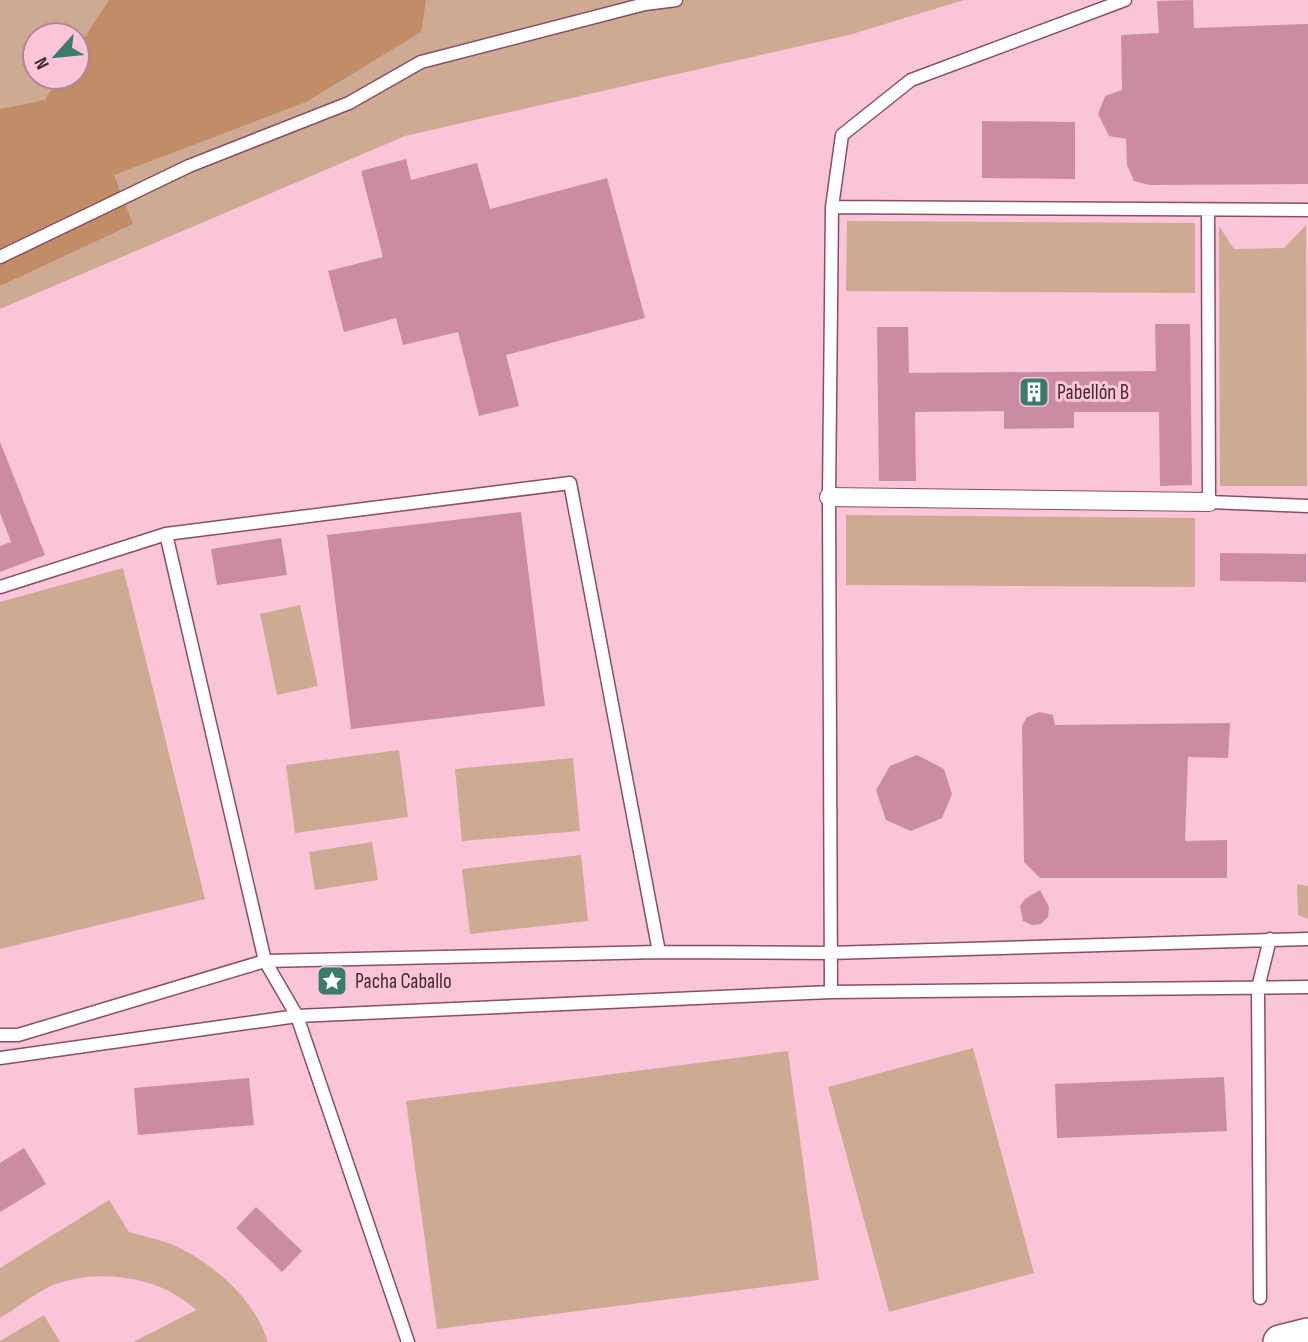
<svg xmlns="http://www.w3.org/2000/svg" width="1308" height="1342" font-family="'Sofia Sans Condensed',sans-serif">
<rect width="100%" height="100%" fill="#fac5d8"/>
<!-- green -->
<path fill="#ceaa93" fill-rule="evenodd" d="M 0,0 L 964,0 L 849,35 L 405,136 L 0,309 ZM 35,35 L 77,35 L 77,77 L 35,77 Z
M 847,221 L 1195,223 L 1195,293 L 846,291 Z
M 1306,225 L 1307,486 L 1220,486 L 1219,226 L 1234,249 L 1284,248 Z
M 846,515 L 1195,518 L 1195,587 L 846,585 Z
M 123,568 L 205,899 L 0,949 L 0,602 Z
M 300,605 L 318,686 L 277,695 L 260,614 Z
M 399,750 L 408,817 L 295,833 L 286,765 Z
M 573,758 L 580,831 L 462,841 L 455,769 Z
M 372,842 L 378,880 L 315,890 L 309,852 Z
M 581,855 L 588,921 L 470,934 L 462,869 Z
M 1297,884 L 1308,886 L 1308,919 L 1298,915 Z
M 973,1048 L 1034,1273 L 889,1312 L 828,1087 Z
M 788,1051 L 819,1280 L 437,1329 L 406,1101 Z
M 109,1200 L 129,1232 C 142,1236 158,1239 171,1244 C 211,1261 255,1299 268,1342 L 133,1342 L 196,1310 C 161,1276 96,1267 51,1286 C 34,1294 17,1308 0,1318 L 0,1268 Z
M 44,1315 L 60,1342 L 0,1342 L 0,1341 Z"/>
<!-- forest -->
<path fill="#c28c67" d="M 109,0 L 426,0 L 421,32 L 306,102 L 114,175 L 133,224 L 0,286 L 0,109 L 45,100 L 59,77 L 77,77 L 77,49 Z"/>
<!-- building -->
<path fill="#cb8ba3" d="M 1193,0 L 1194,28 L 1308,24 L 1308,184 L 1150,185 L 1134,181 L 1127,165 L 1126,139 L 1109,136 L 1098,114 L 1105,96 L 1122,90 L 1121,35 L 1159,33 L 1157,1 Z
M 982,121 L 1075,122 L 1075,179 L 982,178 Z
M 406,159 L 411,180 L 477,163 L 490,209 L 607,178 L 645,318 L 506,355 L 519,406 L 479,416 L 458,332 L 403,345 L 396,318 L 344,332 L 328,271 L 383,257 L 361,171 Z
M 1155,324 L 1190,324 L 1192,485 L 1160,486 L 1159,412 L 1074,412 L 1074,428 L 1004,429 L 1004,411 L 915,412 L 916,481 L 879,481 L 877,327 L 908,327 L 909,373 L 1156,371 Z
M 0,442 L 45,555 L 0,572 L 0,546 L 11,542 L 0,513 Z
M 521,512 L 545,706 L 351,729 L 327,535 Z
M 281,538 L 287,575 L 217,585 L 211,549 Z
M 1220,553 L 1306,554 L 1306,582 L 1220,581 Z
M 1039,712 L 1053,715 L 1055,725 L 1230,723 L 1228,758 L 1188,757 L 1185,841 L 1227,840 L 1227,878 L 1040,878 L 1024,862 L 1022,726 L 1027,717 Z
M 917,755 L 944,769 L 952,794 L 942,818 L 911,831 L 886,820 L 876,790 L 890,766 Z
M 1040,890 L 1049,907 L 1048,917 L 1041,924 L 1032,925 L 1023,921 L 1020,906 L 1025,899 Z
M 1224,1077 L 1227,1131 L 1057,1138 L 1055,1084 Z
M 249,1078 L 254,1125 L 138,1135 L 134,1088 Z
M 24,1148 L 46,1184 L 0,1212 L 0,1163 Z
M 256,1207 L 302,1251 L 282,1272 L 236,1228 Z"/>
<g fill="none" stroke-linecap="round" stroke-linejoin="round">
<!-- service casing -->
<g stroke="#874f65" stroke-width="15">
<path id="service" d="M 832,207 L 1308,210
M 1208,210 L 1209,502 L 1308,506
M 0,257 L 189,166 L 349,103 L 421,62 L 645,4 L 676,0
M 166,534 L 265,961 L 297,1016 L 408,1342
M 0,587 L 166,534 L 570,483 L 659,952
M 831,992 L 829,497 L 832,207 L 842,135 L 911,80 L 1125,0
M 0,1035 L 18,1035 L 265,961 L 659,952 L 829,953 L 1308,939
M 0,1058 L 297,1016 L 831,992 L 1308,987
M 1260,1298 L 1258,988 L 1270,939"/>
</g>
<!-- pedestrian casing -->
<g stroke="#874f65" stroke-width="20">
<path id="pedestrian" d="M 829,497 L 1209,502"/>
</g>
<!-- secondary casing -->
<g stroke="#874f65" stroke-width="36">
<path id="secondary" d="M 1280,1342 L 1308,1335"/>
</g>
<!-- service -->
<use href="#service" stroke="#fff" stroke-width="12"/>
<!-- pedestrian -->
<use href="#pedestrian" stroke="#fff" stroke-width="18"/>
<!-- secondary -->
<use href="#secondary" stroke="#fff" stroke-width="33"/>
</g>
<!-- icons -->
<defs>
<g id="building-square" transform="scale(1.575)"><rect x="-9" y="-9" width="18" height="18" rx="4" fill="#3a7b6b" stroke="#fac5d8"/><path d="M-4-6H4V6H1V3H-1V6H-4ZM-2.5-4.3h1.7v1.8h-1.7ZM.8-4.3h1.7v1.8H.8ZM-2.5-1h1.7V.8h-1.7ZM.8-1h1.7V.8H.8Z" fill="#fff"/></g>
<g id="sight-square" transform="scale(1.575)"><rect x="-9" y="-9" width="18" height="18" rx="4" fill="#3a7b6b" stroke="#fac5d8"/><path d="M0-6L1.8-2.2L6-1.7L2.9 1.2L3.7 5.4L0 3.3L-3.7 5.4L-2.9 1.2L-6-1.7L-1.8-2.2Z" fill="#fff"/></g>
</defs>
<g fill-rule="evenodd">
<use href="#building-square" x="1034" y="392"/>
<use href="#sight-square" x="332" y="981"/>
</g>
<g text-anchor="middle" stroke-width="6" stroke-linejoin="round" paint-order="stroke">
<!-- poi labels -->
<g font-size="21" fill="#422933" stroke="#fac5d8" text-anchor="start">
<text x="1057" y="399">Pabellón B</text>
<text x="355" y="988">Pacha Caballo</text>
</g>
</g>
<!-- north arrow -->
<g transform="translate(56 56) rotate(243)"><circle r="33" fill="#fac5d8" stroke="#b08796" stroke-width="2"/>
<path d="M0-5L12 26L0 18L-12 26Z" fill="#3a7b6b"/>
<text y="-10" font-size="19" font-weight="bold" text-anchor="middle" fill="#422933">N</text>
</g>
</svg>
